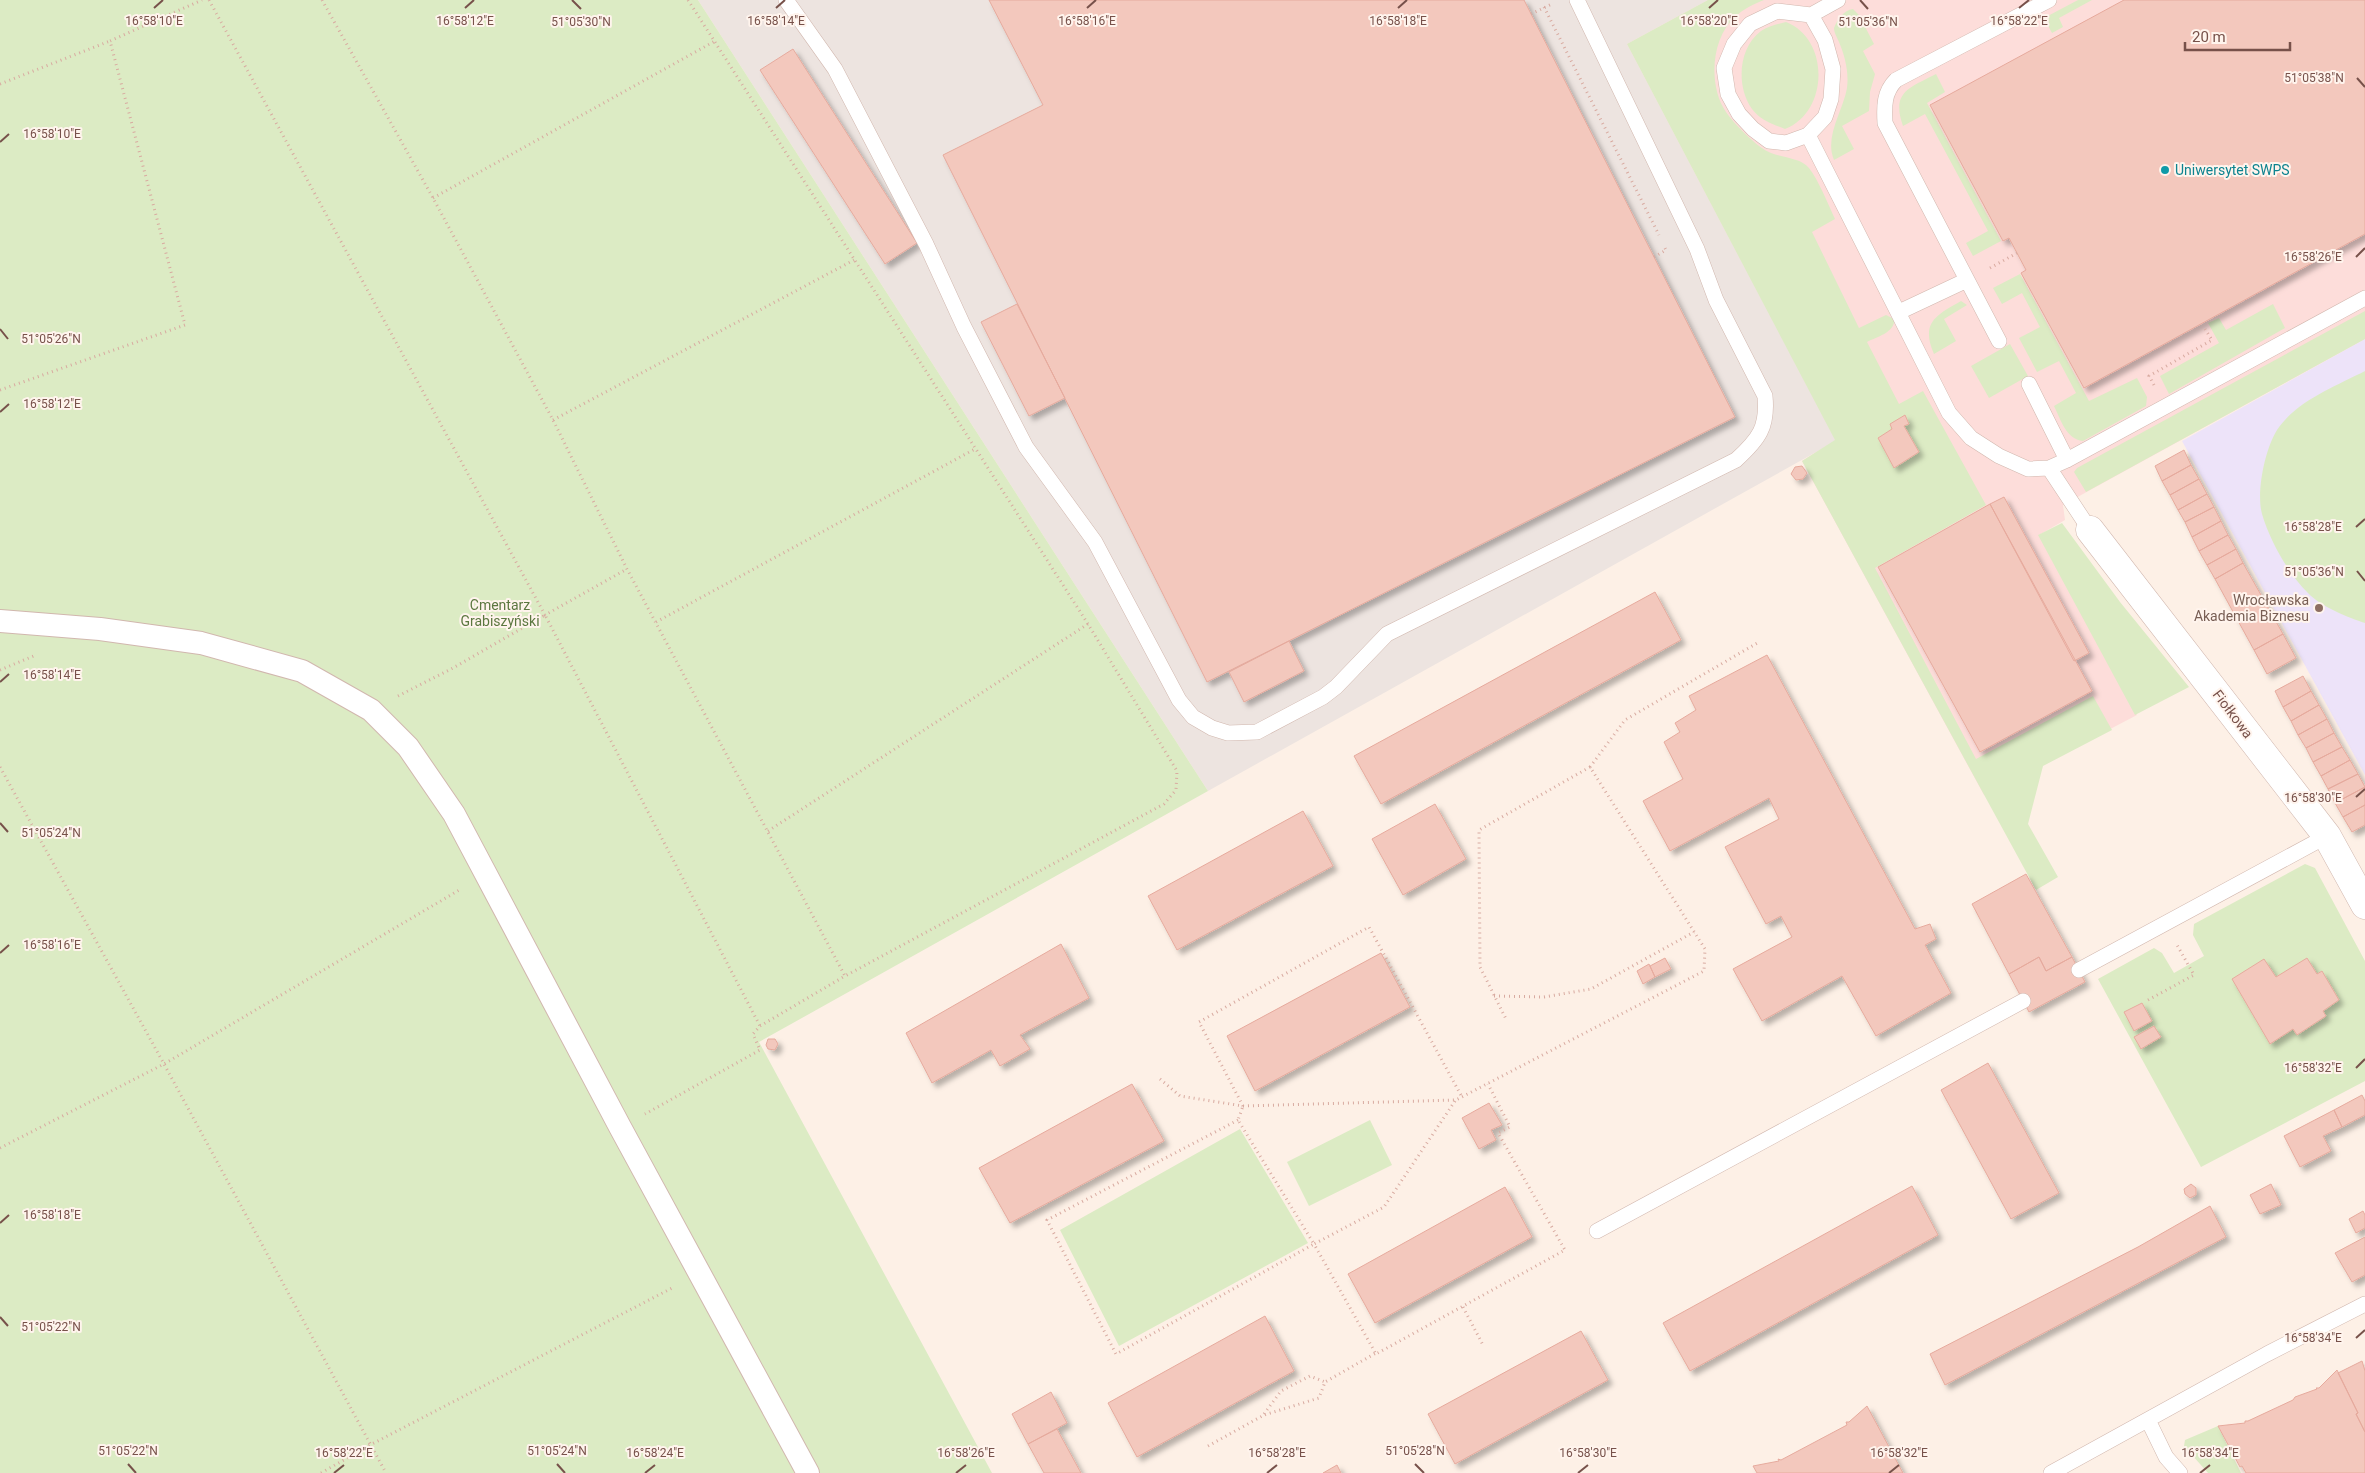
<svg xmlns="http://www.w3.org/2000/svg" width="2365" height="1473" font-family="Roboto,sans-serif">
<defs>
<filter id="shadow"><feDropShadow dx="4.5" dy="4.5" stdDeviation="2.5" flood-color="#0004"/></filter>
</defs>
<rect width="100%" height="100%" fill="#fdf0e6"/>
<!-- commercial -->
<path fill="#fdddda" d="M 1708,0 L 2365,0 L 2365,339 L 2063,505 L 2065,520 L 2039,535 L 2137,715 L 1984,795 L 1802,461 L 1835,440 L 1627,44 Z"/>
<!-- industrial -->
<path fill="#ede4e0" d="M 698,0 L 1708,0 L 1627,44 L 1836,441 L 1208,791 Z"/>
<!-- education -->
<path fill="#ede3f9" d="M 2365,339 L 2365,775 L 2182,441 Z"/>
<!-- green -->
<path fill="#dcebc4" d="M 0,0 L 698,0 L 1208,791 L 759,1042 L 992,1473 L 0,1473 Z
M 1708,0 L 1764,0 C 1754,4 1743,9 1735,17 C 1711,38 1708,86 1726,112 C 1733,122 1743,132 1752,140 C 1757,145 1764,150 1771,153 C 1783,158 1801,158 1809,168 C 1819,181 1828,204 1835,219 L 1812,232 L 1859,328 L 1886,315 L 1894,319 C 1896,332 1877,337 1867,342 L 1899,404 L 1923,391 L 1986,505 L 1875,568 L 1976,759 L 2093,696 L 2112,730 L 2043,766 L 2028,824 L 2058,877 L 2036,890 L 1802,461 L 1835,440 L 1627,44 Z
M 2078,0 L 2092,0 L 2059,18 L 2063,27 L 2052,33 L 2044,18 Z
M 1853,9 L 1859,15 L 1874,44 L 1863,51 L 1875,74 L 1870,92 L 1869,111 L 1842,126 L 1854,149 L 1834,160 C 1824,137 1843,111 1847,88 C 1849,72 1845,56 1839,42 C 1837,37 1834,33 1834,28 C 1837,20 1844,10 1853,9 Z
M 1786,22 C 1830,39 1829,112 1785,129 C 1772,124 1760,120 1752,109 C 1736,87 1738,48 1761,31 C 1768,26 1778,24 1786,22 Z
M 1936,74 L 1945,92 L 1927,103 L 2001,241 L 1973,256 L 1966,243 L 1988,231 L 1925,114 L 1903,126 C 1891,92 1909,88 1936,74 Z
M 2020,274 L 2089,401 L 2137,378 L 2147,397 L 2146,406 L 2083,441 C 2066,439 2061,420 2054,406 L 2076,393 L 2059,361 L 2037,372 L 2019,338 L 2040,327 L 2022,293 L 2002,304 L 1993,288 Z
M 1961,301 L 1967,305 L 1944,319 L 1956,341 L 1934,354 C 1920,322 1937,315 1961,301 Z
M 2273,304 L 2285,328 L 2169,394 L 2160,376 L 2219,343 L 2208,323 L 2219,318 L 2226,330 Z
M 2365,311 L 2365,339 L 2086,492 L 2074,472 L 2077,468 Z
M 2010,344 L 2028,376 L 1989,398 L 1971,366 Z
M 2365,371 L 2365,623 C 2349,618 2320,606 2308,593 C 2288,573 2270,541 2262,514 C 2256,492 2265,449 2277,430 C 2296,401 2336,386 2365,371 Z
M 2062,523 L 2120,602 L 2189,687 L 2135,715 L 2038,535 Z
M 2305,864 L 2315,868 L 2365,961 L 2365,1081 L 2201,1167 L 2098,979 L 2154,948 L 2162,953 L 2174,973 L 2204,956 L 2193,935 L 2194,924 Z
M 1370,1120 L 1392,1165 L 1309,1206 L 1287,1162 Z
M 1240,1129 L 1308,1243 L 1119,1346 L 1060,1230 Z
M 2218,1426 L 2241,1473 L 2208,1473 L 2184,1446 L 2185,1440 Z"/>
<!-- building -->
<path fill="#f3c8bd" stroke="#e6aa9d" filter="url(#shadow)" d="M 989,0 L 1524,0 L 1735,417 L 1207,682 L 943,155 L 1043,105 Z
M 2124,0 L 2365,0 L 2365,234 L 2084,388 L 2021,273 L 2026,270 L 2009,238 L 2003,241 L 1930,105 Z
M 793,49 L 917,243 L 885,264 L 760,70 Z
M 1017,304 L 1065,398 L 1029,416 L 981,322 Z
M 1905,415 L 1909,424 L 1904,426 L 1919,452 L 1894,468 L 1878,438 L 1892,429 L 1890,424 Z
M 2184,450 L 2191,465 L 2162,481 L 2155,466 Z
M 2191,465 L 2199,479 L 2170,495 L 2162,481 Z
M 1802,466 L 1807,473 L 1803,479 L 1796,480 L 1791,474 L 1795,467 Z
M 2199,479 L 2207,494 L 2178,510 L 2170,495 Z
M 2207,494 L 2214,507 L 2185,522 L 2178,510 Z
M 2004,497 L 2089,653 L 2074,661 L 1990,504 Z
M 1990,504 L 2092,691 L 1980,752 L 1878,567 Z
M 2214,507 L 2221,521 L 2192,537 L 2185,522 Z
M 2221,521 L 2228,535 L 2199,551 L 2192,537 Z
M 2228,535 L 2236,549 L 2207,565 L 2199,551 Z
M 2236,549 L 2243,563 L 2215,579 L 2207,565 Z
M 2243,563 L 2283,634 L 2254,650 L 2215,579 Z
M 1655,592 L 1681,640 L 1381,804 L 1354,756 Z
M 2283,634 L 2296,658 L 2267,674 L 2254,650 Z
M 1289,641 L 1304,671 L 1244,702 L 1229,672 Z
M 1767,655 L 1915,929 L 1930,924 L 1936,939 L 1925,945 L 1951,993 L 1876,1036 L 1842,976 L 1762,1021 L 1733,969 L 1792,937 L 1781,916 L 1766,924 L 1725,847 L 1779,819 L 1769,798 L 1670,851 L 1643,801 L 1683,779 L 1664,742 L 1680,732 L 1675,723 L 1696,710 L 1689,696 Z
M 2303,676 L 2311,691 L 2283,707 L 2275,691 Z
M 2311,691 L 2319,705 L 2291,721 L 2283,707 Z
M 2319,705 L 2327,719 L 2298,735 L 2291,721 Z
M 2327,719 L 2334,733 L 2306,748 L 2298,735 Z
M 2334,733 L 2342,747 L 2313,762 L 2306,748 Z
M 2342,747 L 2350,760 L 2321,776 L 2313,762 Z
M 2350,760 L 2358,774 L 2328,789 L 2321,776 Z
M 2358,774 L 2365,787 L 2335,803 L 2328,789 Z
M 2365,787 L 2365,805 L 2343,817 L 2335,803 Z
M 1435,804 L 1466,859 L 1403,895 L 1372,839 Z
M 2365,805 L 2365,825 L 2352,832 L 2343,817 Z
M 1303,811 L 1333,866 L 1177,950 L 1148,896 Z
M 2026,874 L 2072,957 L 2046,971 L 2039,957 L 2009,974 L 1972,904 Z
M 1061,944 L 1089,998 L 1020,1035 L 1030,1049 L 1000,1066 L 991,1050 L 932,1083 L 906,1033 Z
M 1381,953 L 1410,1007 L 1255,1091 L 1227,1036 Z
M 2039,957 L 2046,971 L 2072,957 L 2085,982 L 2029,1012 L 2009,974 Z
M 1665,958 L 1671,969 L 1655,977 L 1650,966 Z
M 2307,958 L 2317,974 L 2322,971 L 2339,1000 L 2323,1011 L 2326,1016 L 2297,1035 L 2293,1029 L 2270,1044 L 2232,979 L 2264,959 L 2276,977 Z
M 1649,964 L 1655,977 L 1643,984 L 1637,971 Z
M 2142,1003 L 2152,1021 L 2134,1031 L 2124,1012 Z
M 2154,1026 L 2161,1037 L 2141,1049 L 2134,1037 Z
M 768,1039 L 775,1039 L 778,1044 L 775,1050 L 768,1049 L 766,1045 Z
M 1988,1063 L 2059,1193 L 2011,1219 L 1941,1090 Z
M 1132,1084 L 1164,1141 L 1010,1223 L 979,1168 Z
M 2362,1095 L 2365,1101 L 2365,1115 L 2342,1127 L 2334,1110 Z
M 1489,1103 L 1502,1125 L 1491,1130 L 1496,1140 L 1479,1149 L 1462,1118 Z
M 2334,1110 L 2342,1127 L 2323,1136 L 2331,1151 L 2300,1167 L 2284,1136 Z
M 2191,1184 L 2196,1188 L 2196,1195 L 2190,1198 L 2185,1194 L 2184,1189 Z
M 2271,1184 L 2281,1205 L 2260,1214 L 2250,1195 Z
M 1912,1186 L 1938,1235 L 1690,1371 L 1663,1323 Z
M 1505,1187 L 1532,1237 L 1375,1323 L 1348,1274 Z
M 2210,1206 L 2226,1237 L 1945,1385 L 1930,1354 L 2138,1247 Z
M 2363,1211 L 2365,1215 L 2365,1228 L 2356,1233 L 2349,1219 Z
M 2365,1237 L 2365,1275 L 2352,1282 L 2335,1253 Z
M 1265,1316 L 1294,1371 L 1137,1457 L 1108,1403 Z
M 1581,1331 L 1608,1380 L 1455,1464 L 1428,1414 Z
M 2362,1361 L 2365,1371 L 2365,1432 L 2356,1414 L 2358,1413 L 2338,1373 Z
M 2337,1370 L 2358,1413 L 2356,1414 L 2365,1432 L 2365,1473 L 2246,1473 L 2242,1466 L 2240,1467 L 2218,1426 L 2245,1423 L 2245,1421 L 2248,1421 L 2293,1400 L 2295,1397 L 2317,1389 L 2316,1388 L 2319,1388 Z
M 1051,1392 L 1067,1423 L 1028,1444 L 1012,1414 Z
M 1867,1406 L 1903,1473 L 1757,1473 L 1753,1466 L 1779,1461 L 1778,1459 L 1781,1460 L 1847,1425 L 1846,1422 L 1849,1422 Z
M 1057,1429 L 1081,1473 L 1044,1473 L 1028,1444 Z
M 1337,1465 L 1341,1473 L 1323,1473 Z"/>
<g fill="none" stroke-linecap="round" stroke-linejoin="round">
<!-- service casing -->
<g stroke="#d1b7ae" stroke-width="16">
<path id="service" d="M 786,0 L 835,69 L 926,244 L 964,327 L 1026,447 L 1095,542 L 1179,700 L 1193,717 L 1212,728 L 1228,733 L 1257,732 L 1323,697 L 1336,687 L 1387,634 L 1736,460 C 1759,439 1768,427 1765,396 L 1716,300 L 1697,249 L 1577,0
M 1811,15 L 1825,40 L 1833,69 L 1831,99 L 1825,117 L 1808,135 L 1786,143 L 1769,141 L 1753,129 L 1739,114 L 1728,94 L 1724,68 L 1734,44 L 1750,24 L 1777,11 L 1811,15 L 1838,0
M 1808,135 L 1949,413 L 1971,438 L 1999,456 L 2028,469 L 2049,468 L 2067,460 L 2365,298
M 1899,312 L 1967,280
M 1999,341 L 1885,123 C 1884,106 1884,92 1896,80 L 2049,0
M 2029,384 L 2067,460
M 2049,468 L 2090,530
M 2079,970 L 2327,836
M 1597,1231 L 2023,1001
M 2148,1420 L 2166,1457 L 2180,1473
M 2051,1473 L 2267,1354 L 2365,1304"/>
</g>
<!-- pedestrian casing -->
<g stroke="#d1b7ae" stroke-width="24">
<path id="pedestrian" d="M 0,621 L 100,629 L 201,643 L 302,671 L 371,710 L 408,747 L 454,814 L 620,1127 L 808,1473"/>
</g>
<!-- minor casing -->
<g stroke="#d1b7ae" stroke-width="29">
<path id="minor" d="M 2090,530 L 2327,836 L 2365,905"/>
</g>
<!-- path -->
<path stroke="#d8aaa0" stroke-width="3" stroke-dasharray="1 4" stroke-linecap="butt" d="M 209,0 L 545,615 L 627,569
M 322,0 L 433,198 L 553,420 L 627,569 L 845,976 L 760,1026 L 753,1034 L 760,1050 L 645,1114
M 688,0 L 1088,624 L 1177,771 L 1176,790 L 1164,804 L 845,976
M 1544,7 L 1659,235
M 1531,14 L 1552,4
M 0,84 L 110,41
M 433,198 L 715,41
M 1654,257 L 1666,250 L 1665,248
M 1990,268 L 2017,253
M 2154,385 L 2149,376 L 2212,340 L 2205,329
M 0,390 L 185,325 L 110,41 L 202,0
M 553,420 L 854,260
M 656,622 L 975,449
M 0,670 L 36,655
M 398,696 L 453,668 L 545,615 L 760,1026
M 0,767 L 164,1064 L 386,1473
M 1590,767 L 1625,720 L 1759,642
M 768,831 L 1088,624
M 1494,996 L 1544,997 L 1591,989 L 1694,932
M 2148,1000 L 2194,975 L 2177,945
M 1160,1079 L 1180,1096 L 1243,1106 L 1456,1100 L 1704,971 L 1705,949 L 1590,767 L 1479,830 L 1480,967 L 1506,1019
M 1455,1101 L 1384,1207 L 1314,1244 L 1376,1354 L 1565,1250 L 1498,1133 L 1510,1127 L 1488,1084
M 1243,1106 L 1199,1022 L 1369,927 L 1462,1097
M 1238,1120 L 1047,1220 L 1116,1354 L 1314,1244 L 1238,1120 L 1243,1106
M 0,1148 L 164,1064 L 461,889
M 1463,1307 L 1483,1345
M 1264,1414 L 1281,1391 L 1310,1376 L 1325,1382
M 1208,1446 L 1264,1415 L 1319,1398 L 1325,1382 L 1376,1353
M 321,1473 L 370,1445 L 674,1287"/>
<!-- service -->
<use href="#service" stroke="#fff" stroke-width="15"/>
<!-- pedestrian -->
<use href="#pedestrian" stroke="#fff" stroke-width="22"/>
<!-- minor -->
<use href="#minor" stroke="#fff" stroke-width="28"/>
</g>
<!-- ticks -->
<path fill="none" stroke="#77514a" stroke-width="2" d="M 572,0 L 581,9M 1860,0 L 1868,9M 154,8 L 163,0M 465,8 L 474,0M 776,8 L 785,0M 1087,8 L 1096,0M 1398,8 L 1407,0M 1709,8 L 1718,0M 2019,8 L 2029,0M 2357,78 L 2365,87M 0,142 L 9,134M 2356,257 L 2365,248M 0,329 L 8,339M 0,412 L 9,404M 2356,527 L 2365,519M 2357,571 L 2365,581M 0,682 L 9,674M 2356,797 L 2365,789M 0,823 L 8,832M 0,953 L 9,945M 2356,1068 L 2365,1059M 0,1223 L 9,1215M 0,1317 L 8,1326M 2356,1338 L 2365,1330M 128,1464 L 136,1473M 557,1464 L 565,1473M 1415,1464 L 1424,1473M 334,1473 L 344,1465M 645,1473 L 655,1465M 956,1473 L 966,1465M 1267,1473 L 1277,1465M 1578,1473 L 1588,1465M 1889,1473 L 1899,1465M 2200,1473 L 2210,1465"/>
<!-- markers -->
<circle fill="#0f9aa8" stroke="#fff4ed" stroke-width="2" cx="2165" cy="170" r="5"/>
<circle fill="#8d6e63" stroke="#fff4ed" stroke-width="2" cx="2319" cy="608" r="5"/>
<g text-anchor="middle" stroke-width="4" stroke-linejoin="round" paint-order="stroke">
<!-- culture labels -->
<g font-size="14" fill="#0d838f" stroke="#fff4ed" text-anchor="start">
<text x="2175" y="175">Uniwersytet SWPS</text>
</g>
<!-- education labels -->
<g font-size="14" fill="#785e54" stroke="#fff4ed" text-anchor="end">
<text x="2309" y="605">Wrocławska<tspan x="2309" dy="16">Akademia Biznesu</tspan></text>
</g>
<!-- park labels -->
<g font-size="14" fill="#5b773f" stroke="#fff4ed">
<text x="500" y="610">Cmentarz<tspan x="500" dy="16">Grabiszyński</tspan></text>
</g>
<!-- street labels -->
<g font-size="14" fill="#77514a" stroke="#fff4ed">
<text transform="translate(2233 714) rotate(53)" y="5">Fiołkowa</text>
</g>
</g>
<g font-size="12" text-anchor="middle" fill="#77514a" stroke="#fff4ed" stroke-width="4" stroke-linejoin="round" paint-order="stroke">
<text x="154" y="25">16°58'10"E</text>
<text x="465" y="25">16°58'12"E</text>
<text x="776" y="25">16°58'14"E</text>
<text x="1087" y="25">16°58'16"E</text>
<text x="1398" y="25">16°58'18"E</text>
<text x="1709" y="25">16°58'20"E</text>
<text x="2019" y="25">16°58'22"E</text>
<text x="1868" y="26">51°05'36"N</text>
<text x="581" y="26">51°05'30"N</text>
<text x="2314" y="82">51°05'38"N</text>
<text x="52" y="138">16°58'10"E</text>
<text x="2313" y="261">16°58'26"E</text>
<text x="51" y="343">51°05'26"N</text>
<text x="52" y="408">16°58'12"E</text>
<text x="2313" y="531">16°58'28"E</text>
<text x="2314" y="576">51°05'36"N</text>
<text x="52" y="679">16°58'14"E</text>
<text x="2313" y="802">16°58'30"E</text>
<text x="51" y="837">51°05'24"N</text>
<text x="52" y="949">16°58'16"E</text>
<text x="2313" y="1072">16°58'32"E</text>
<text x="52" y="1219">16°58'18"E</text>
<text x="51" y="1331">51°05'22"N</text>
<text x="2313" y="1342">16°58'34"E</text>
<text x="128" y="1455">51°05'22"N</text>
<text x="557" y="1455">51°05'24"N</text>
<text x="1415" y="1455">51°05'28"N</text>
<text x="344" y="1457">16°58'22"E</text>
<text x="655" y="1457">16°58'24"E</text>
<text x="966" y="1457">16°58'26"E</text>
<text x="1277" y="1457">16°58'28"E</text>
<text x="1588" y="1457">16°58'30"E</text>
<text x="1899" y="1457">16°58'32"E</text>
<text x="2210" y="1457">16°58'34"E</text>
</g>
<!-- scale -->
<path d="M2185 42v8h105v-8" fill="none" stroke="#77514a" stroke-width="2.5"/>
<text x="2192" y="42" font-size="15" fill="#77514a" stroke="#fff4ed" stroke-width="4" paint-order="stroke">20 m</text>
</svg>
